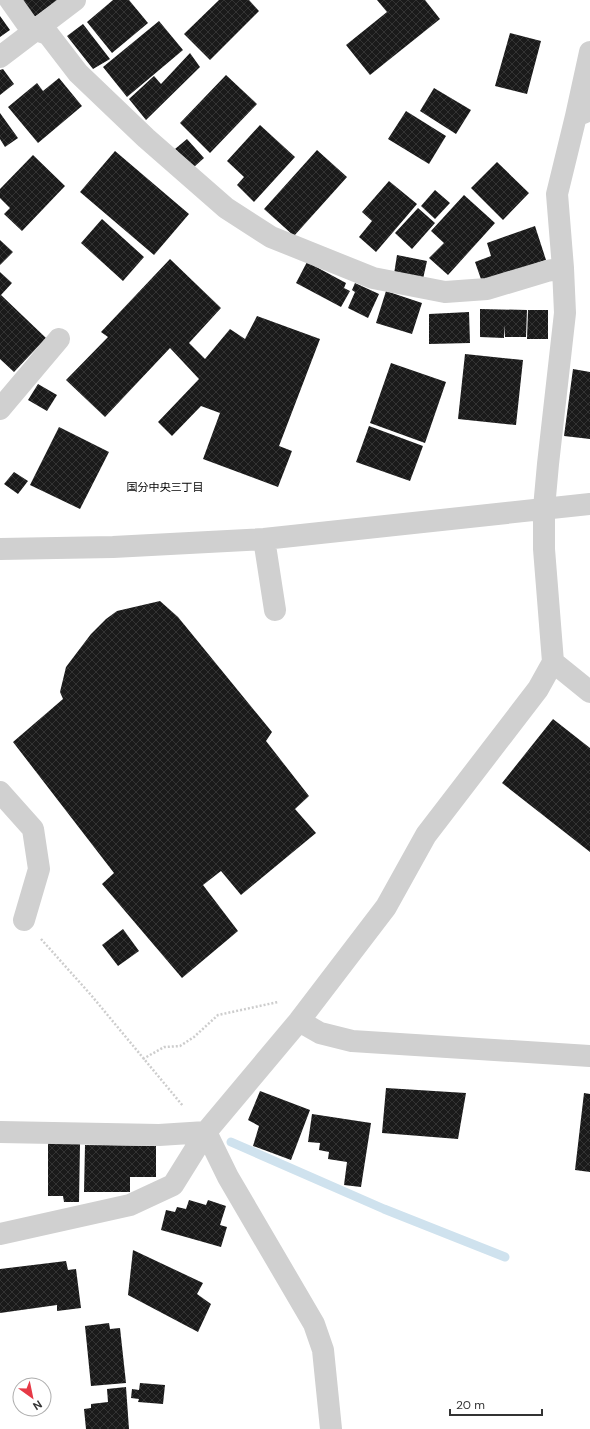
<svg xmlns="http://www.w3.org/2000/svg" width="590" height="1429" font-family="'DM Sans','Noto Sans JP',sans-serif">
<defs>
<pattern id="building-cross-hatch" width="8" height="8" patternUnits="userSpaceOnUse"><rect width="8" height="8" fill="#1a1a1a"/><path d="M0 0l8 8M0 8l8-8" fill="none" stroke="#333"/></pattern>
</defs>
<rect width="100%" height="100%" fill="#fff"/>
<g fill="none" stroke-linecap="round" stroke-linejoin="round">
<!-- stream -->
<path stroke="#cfe2ee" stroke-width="9" d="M 231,1142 L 384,1209 L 505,1257"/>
</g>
<!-- building -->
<path fill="url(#building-cross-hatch)" d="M 17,0 L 58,0 L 29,21 Z
M 113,0 L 129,0 L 148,23 L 112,53 L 87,22 Z
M 219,0 L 249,0 L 259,11 L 210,60 L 184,34 Z
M 377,0 L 425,0 L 440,19 L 370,75 L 346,45 L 387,12 Z
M 0,16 L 10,30 L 0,37 Z
M 159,21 L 183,50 L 127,97 L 103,67 Z
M 83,24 L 110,59 L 93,69 L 67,36 Z
M 510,33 L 541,41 L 527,94 L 495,86 Z
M 190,53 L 200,67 L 146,120 L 129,99 L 154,76 L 161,84 Z
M 3,69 L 14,84 L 0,95 L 0,70 Z
M 226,75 L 257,104 L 210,153 L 180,123 Z
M 59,78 L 82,106 L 38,143 L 8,107 L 37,83 L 43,91 Z
M 434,88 L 471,110 L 456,134 L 420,111 Z
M 406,111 L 446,136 L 429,164 L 388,139 Z
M 0,113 L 18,138 L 5,147 L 0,139 Z
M 260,125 L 295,157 L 254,202 L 237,185 L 244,177 L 227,161 Z
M 187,139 L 204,158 L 194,167 L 175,149 Z
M 317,150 L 347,177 L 294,236 L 264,209 Z
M 115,151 L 189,214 L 154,255 L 80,192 Z
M 33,155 L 65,186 L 22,231 L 4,214 L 10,208 L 0,198 L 0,189 Z
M 497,162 L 529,193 L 503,220 L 471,188 Z
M 389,181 L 417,204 L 376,252 L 359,237 L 372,221 L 362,212 Z
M 435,190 L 450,203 L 435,219 L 421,206 Z
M 464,195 L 495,223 L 448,275 L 429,258 L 444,243 L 431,231 Z
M 418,208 L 435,223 L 412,249 L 395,233 Z
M 102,219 L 144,257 L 123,281 L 81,243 Z
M 535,226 L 546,260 L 482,282 L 475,262 L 491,256 L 487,243 Z
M 0,240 L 13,252 L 0,265 Z
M 397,255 L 427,261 L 423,279 L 394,274 Z
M 170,259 L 221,308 L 189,343 L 205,359 L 230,329 L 245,339 L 257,316 L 320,339 L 279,446 L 292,451 L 278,487 L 203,459 L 220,413 L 201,406 L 172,436 L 158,422 L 199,379 L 170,348 L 105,417 L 66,380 L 108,337 L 101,332 Z
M 307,262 L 346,283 L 344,288 L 350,291 L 341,307 L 296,283 Z
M 0,272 L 12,283 L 1,295 L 46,338 L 14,372 L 0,359 Z
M 355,283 L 379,294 L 368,318 L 348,308 L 355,292 L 352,290 Z
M 386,291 L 422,303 L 412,334 L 376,323 Z
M 480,309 L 527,310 L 526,337 L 505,337 L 504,325 L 504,338 L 480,337 Z
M 528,310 L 548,310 L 548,339 L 527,339 Z
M 469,312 L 470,343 L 429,344 L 429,314 Z
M 465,354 L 523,360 L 516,425 L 458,419 Z
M 391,363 L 446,382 L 425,443 L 370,423 Z
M 573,369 L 590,372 L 590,439 L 564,436 Z
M 38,384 L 57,395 L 47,411 L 28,400 Z
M 369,426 L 423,446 L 410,481 L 356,462 Z
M 59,427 L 109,452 L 80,509 L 30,485 Z
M 14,472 L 28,481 L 18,494 L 4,484 Z
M 160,601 L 178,617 L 272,732 L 266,741 L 309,796 L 295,809 L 316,833 L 241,895 L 221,871 L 203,885 L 238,931 L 182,978 L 102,884 L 114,873 L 13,742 L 63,699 L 60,692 L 66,667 L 91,634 L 106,619 L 117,611 Z
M 553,719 L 590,748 L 590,852 L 502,783 Z
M 123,929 L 139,951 L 118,966 L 102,945 Z
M 386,1088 L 466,1093 L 458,1139 L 382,1133 Z
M 260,1091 L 310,1110 L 291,1160 L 253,1146 L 259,1126 L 248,1120 Z
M 584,1093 L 590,1094 L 590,1172 L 575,1170 Z
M 312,1114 L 371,1123 L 361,1187 L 344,1185 L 347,1162 L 328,1159 L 329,1152 L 319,1150 L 320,1143 L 308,1142 Z
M 48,1142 L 80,1143 L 79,1202 L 64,1202 L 63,1196 L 48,1196 Z
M 85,1145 L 156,1146 L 156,1177 L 130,1177 L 130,1192 L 84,1192 Z
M 189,1200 L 206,1205 L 208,1200 L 226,1206 L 220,1225 L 227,1227 L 221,1247 L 161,1230 L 166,1210 L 175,1212 L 177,1207 L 186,1209 Z
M 133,1250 L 203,1283 L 197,1294 L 211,1304 L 198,1332 L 128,1295 Z
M 66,1261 L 68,1270 L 76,1269 L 81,1308 L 57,1311 L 57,1305 L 0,1313 L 0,1269 Z
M 109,1323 L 110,1329 L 120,1328 L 126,1383 L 91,1386 L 85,1326 Z
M 140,1383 L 165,1385 L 163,1404 L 138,1402 L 139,1399 L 131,1398 L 132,1389 L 139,1390 Z
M 126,1387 L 129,1429 L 86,1429 L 84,1409 L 91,1408 L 91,1404 L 108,1402 L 107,1389 Z"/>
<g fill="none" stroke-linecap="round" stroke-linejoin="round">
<!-- path -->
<path stroke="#cdcdcd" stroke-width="2.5" stroke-dasharray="2 2" stroke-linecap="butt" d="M 41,939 L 91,995 L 183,1106
M 143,1059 L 164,1047 L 180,1046 L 194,1037 L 218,1015 L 278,1002"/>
<!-- minor -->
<path stroke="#d0d0d0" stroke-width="22" d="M 10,0 L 27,24 L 36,30 L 48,34 L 78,73 L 146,138 L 226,208 L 271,237 L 373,278 L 445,292 L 487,289 L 547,271 L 563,268
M 0,57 L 75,0
M 576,116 L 590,52
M 0,409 L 59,339
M 264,539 L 275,610
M 0,549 L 113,547 L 264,539 L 590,504
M 553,662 L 590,692
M 0,792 L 33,829 L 39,869 L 24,920
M 299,1021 L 320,1033 L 352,1041 L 590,1056
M 0,1132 L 159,1135 L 206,1132
M 206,1132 L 228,1177 L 314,1324 L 323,1350 L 331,1429
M 0,1234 L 130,1205 L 173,1185 L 206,1132 L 299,1021 L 386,907 L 426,835 L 538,689 L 553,662 L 544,549 L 544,508 L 548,464 L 565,313 L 563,268 L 557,194 L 576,116 L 590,110"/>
</g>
<g text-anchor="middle" stroke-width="4" stroke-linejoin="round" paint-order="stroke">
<!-- neighbourhood labels -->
<g font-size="11" fill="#000" stroke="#fff">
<text x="165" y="491">国分中央三丁目</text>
</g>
</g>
<!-- north arrow -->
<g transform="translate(32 1397) rotate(147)"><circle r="19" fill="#ffffff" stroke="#adadad"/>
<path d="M0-3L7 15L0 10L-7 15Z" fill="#e63946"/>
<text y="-6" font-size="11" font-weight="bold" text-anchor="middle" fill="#333333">N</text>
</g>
<!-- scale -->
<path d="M450 1409v6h92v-6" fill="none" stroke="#333333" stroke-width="2"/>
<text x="456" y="1409" font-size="12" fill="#333333" stroke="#ffffff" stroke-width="3" paint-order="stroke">20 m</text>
</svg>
